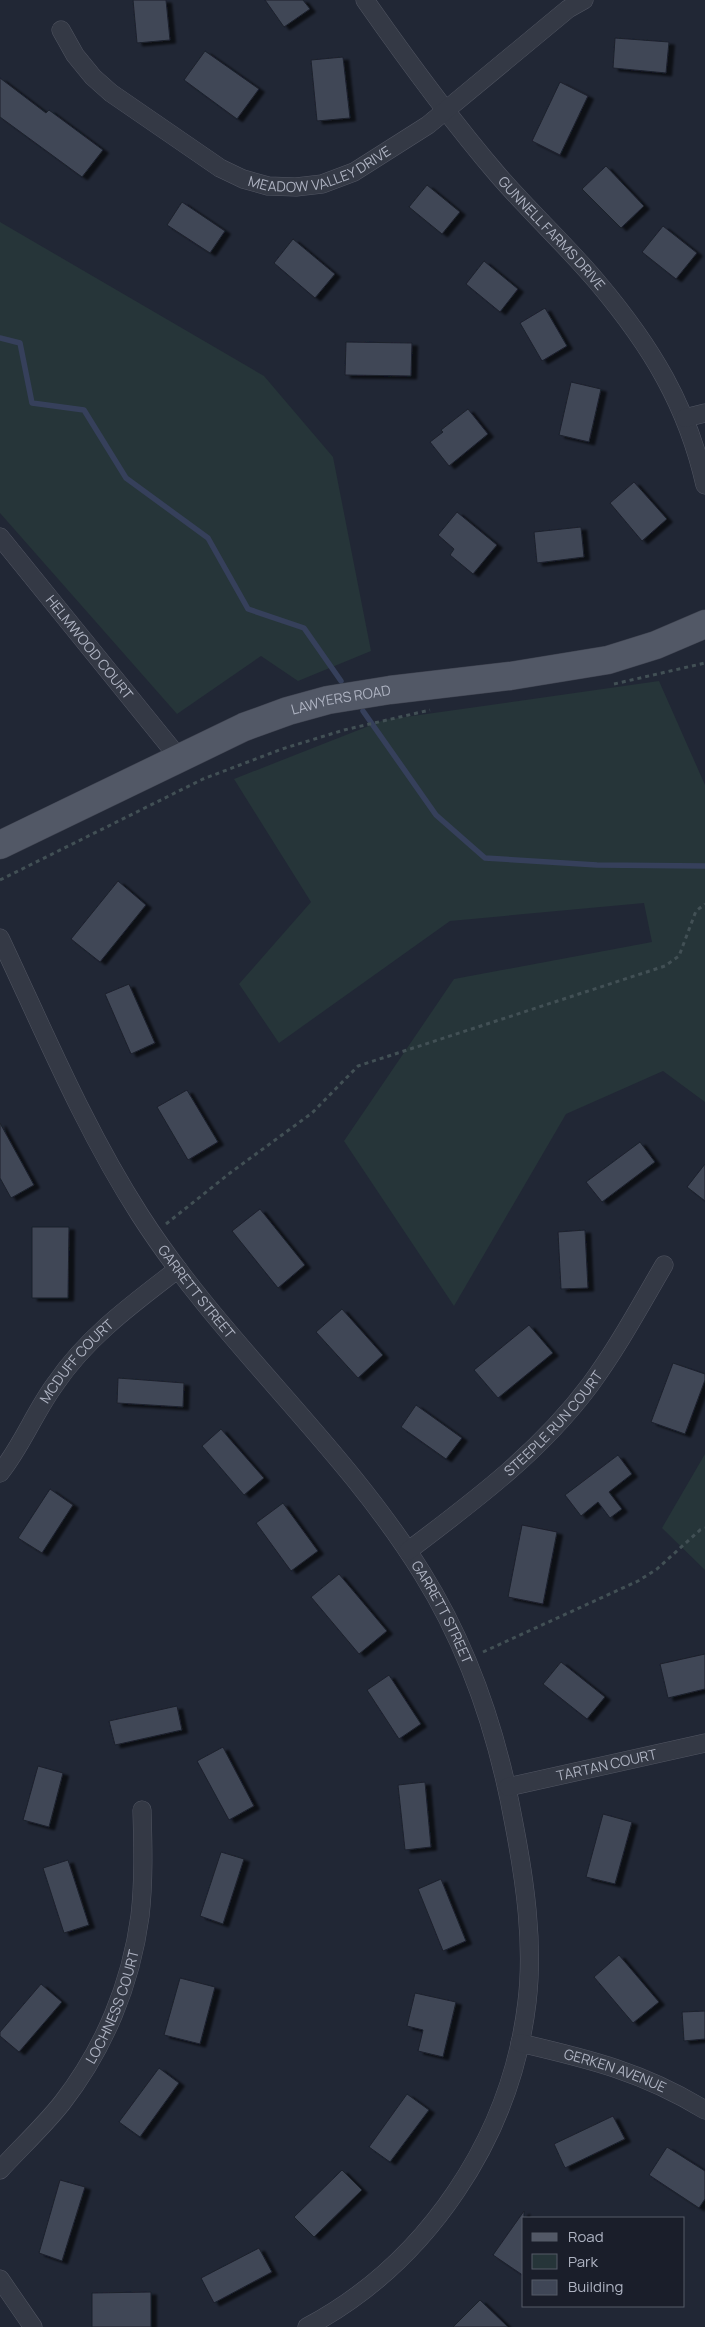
<svg xmlns="http://www.w3.org/2000/svg" width="705" height="2327" font-family="Manrope,sans-serif">
<defs>
<filter id="shadow"><feDropShadow dx="5.5" dy="3" stdDeviation="1" flood-color="#0009"/></filter>
</defs>
<rect width="100%" height="100%" fill="#212735"/>
<!-- green -->
<path fill="#263539" d="M 0,222 L 264,376 L 333,457 L 371,651 L 298,681 L 261,656 L 177,714 L 0,513 Z
M 659,681 L 705,785 L 705,1102 L 663,1071 L 566,1114 L 454,1306 L 344,1141 L 454,979 L 652,942 L 644,903 L 450,921 L 279,1043 L 239,984 L 311,902 L 234,779 L 384,720 Z
M 705,1454 L 705,1570 L 662,1528 Z"/>
<g fill="none" stroke-linecap="round" stroke-linejoin="round">
<!-- stream -->
<path stroke="#36405b" stroke-width="5.5" d="M 0,338 L 20,343 L 32,403 L 84,410 L 126,478 L 208,538 L 248,609 L 304,628 L 341,681
M 363,711 L 436,815 L 485,858 L 597,865 L 705,866"/>
</g>
<!-- building -->
<path fill="#3f4656" stroke="#1c202c" filter="url(#shadow)" d="M 133,0 L 166,0 L 170,40 L 137,43 Z
M 265,0 L 303,0 L 310,9 L 284,27 Z
M 615,38 L 669,42 L 666,73 L 613,68 Z
M 205,51 L 259,89 L 237,119 L 184,80 Z
M 343,57 L 350,118 L 317,121 L 311,60 Z
M 0,78 L 46,113 L 49,110 L 103,150 L 82,177 L 0,117 Z
M 560,82 L 588,96 L 560,155 L 532,141 Z
M 606,166 L 644,206 L 621,228 L 582,189 Z
M 427,185 L 460,212 L 442,234 L 409,207 Z
M 182,202 L 225,231 L 210,253 L 167,225 Z
M 663,226 L 697,253 L 676,279 L 642,252 Z
M 293,239 L 335,274 L 315,298 L 274,263 Z
M 484,261 L 518,289 L 500,312 L 466,284 Z
M 545,308 L 567,346 L 542,361 L 520,323 Z
M 346,342 L 412,343 L 411,376 L 345,375 Z
M 571,382 L 601,389 L 589,442 L 559,435 Z
M 468,409 L 488,434 L 449,466 L 430,442 L 443,432 L 441,430 Z
M 634,482 L 667,519 L 642,541 L 610,503 Z
M 457,512 L 497,545 L 473,574 L 450,555 L 454,549 L 438,535 Z
M 581,527 L 584,557 L 537,563 L 534,532 Z
M 118,881 L 146,905 L 100,962 L 71,939 Z
M 129,984 L 155,1043 L 131,1054 L 105,994 Z
M 187,1090 L 218,1142 L 188,1160 L 157,1107 Z
M 0,1123 L 34,1185 L 11,1198 L 0,1178 Z
M 640,1142 L 655,1162 L 602,1202 L 586,1182 Z
M 705,1164 L 705,1201 L 687,1187 Z
M 260,1209 L 305,1265 L 278,1288 L 232,1231 Z
M 32,1227 L 69,1227 L 68,1298 L 32,1298 Z
M 585,1230 L 588,1288 L 561,1289 L 558,1232 Z
M 342,1309 L 383,1355 L 358,1378 L 316,1332 Z
M 529,1325 L 553,1353 L 498,1398 L 474,1370 Z
M 673,1363 L 705,1374 L 705,1380 L 685,1434 L 651,1422 Z
M 118,1378 L 184,1383 L 183,1407 L 117,1403 Z
M 416,1405 L 462,1438 L 446,1459 L 401,1427 Z
M 221,1429 L 264,1478 L 244,1495 L 202,1446 Z
M 618,1455 L 632,1474 L 609,1492 L 622,1509 L 610,1518 L 598,1502 L 581,1516 L 565,1495 Z
M 50,1489 L 73,1505 L 42,1553 L 18,1538 Z
M 283,1503 L 318,1551 L 291,1571 L 256,1523 Z
M 522,1525 L 557,1532 L 543,1604 L 508,1597 Z
M 339,1574 L 387,1631 L 359,1654 L 311,1597 Z
M 705,1654 L 705,1689 L 668,1698 L 660,1664 Z
M 561,1662 L 605,1697 L 587,1719 L 543,1684 Z
M 389,1675 L 421,1724 L 399,1739 L 367,1690 Z
M 177,1706 L 182,1730 L 115,1745 L 109,1721 Z
M 223,1747 L 254,1806 L 229,1820 L 197,1761 Z
M 38,1766 L 63,1773 L 49,1827 L 23,1820 Z
M 425,1782 L 431,1847 L 405,1850 L 398,1785 Z
M 603,1814 L 632,1822 L 615,1884 L 586,1877 Z
M 221,1852 L 244,1859 L 223,1924 L 200,1916 Z
M 68,1860 L 89,1925 L 64,1933 L 43,1868 Z
M 441,1879 L 466,1941 L 443,1951 L 418,1889 Z
M 619,1955 L 659,2002 L 633,2023 L 594,1977 Z
M 180,1978 L 215,1987 L 200,2044 L 164,2035 Z
M 41,1984 L 62,2002 L 19,2052 L 0,2036 L 0,2032 Z
M 415,1993 L 456,2002 L 443,2057 L 418,2051 L 423,2030 L 407,2026 Z
M 705,2011 L 705,2039 L 684,2041 L 682,2012 Z
M 159,2068 L 179,2083 L 140,2137 L 119,2122 Z
M 407,2094 L 429,2110 L 390,2162 L 369,2147 Z
M 613,2116 L 625,2139 L 565,2168 L 554,2144 Z
M 667,2147 L 705,2171 L 705,2199 L 699,2208 L 649,2175 Z
M 342,2170 L 362,2190 L 314,2237 L 294,2217 Z
M 60,2180 L 85,2187 L 62,2261 L 39,2253 Z
M 524,2211 L 524,2276 L 493,2255 Z
M 259,2248 L 272,2272 L 214,2303 L 201,2278 Z
M 151,2292 L 151,2327 L 92,2327 L 92,2293 Z
M 480,2300 L 508,2327 L 453,2327 Z"/>
<g fill="none" stroke-linecap="round" stroke-linejoin="round">
<!-- minor casing -->
<g stroke="#525663" stroke-width="19">
<g id="minor">
<path id="s1" d="M 365,0 C 407,60 450,119 498,175 C 530,212 567,246 598,283 C 651,346 687,405 705,485"/>
<path id="s2" d="M 61,30 L 75,55 L 93,77 L 111,93 L 220,168 L 243,179 L 268,186 L 296,187 L 322,184 L 354,172 L 428,125 L 568,9 L 584,0"/>
<path d="M 685,418 L 705,413"/>
<path id="s3" d="M 0,537 L 179,758"/>
<path id="s4" d="M 0,938 C 44,1031 84,1128 140,1215 C 222,1343 342,1444 422,1573 C 470,1650 498,1735 514,1824 C 525,1881 534,1944 527,2002 C 511,2138 427,2263 307,2327"/>
<path id="s5" d="M 0,1473 C 22,1446 35,1411 56,1383 C 88,1336 134,1303 178,1269"/>
<path id="s6" d="M 408,1551 C 474,1501 540,1452 590,1385 C 618,1347 640,1306 664,1265"/>
<path id="s7" d="M 508,1787 L 705,1743"/>
<path id="s8" d="M 520,2043 C 589,2059 643,2072 705,2110"/>
<path id="s9" d="M 0,2170 C 20,2148 43,2127 62,2103 C 104,2049 131,1984 140,1916 C 144,1881 143,1845 142,1810"/>
<path d="M 0,2279 L 33,2327"/>
</g>
</g>
<!-- primary casing -->
<g stroke="#3e424f" stroke-width="29">
<g id="primary">
<path id="s10" d="M 0,845 L 244,727 L 288,711 L 328,700 L 390,690 L 510,676 L 608,660 L 656,645 L 705,624"/>
</g>
</g>
<!-- path -->
<path stroke="#425055" stroke-width="3" stroke-dasharray="4 4" stroke-linecap="butt" d="M 614,684 L 705,663
M 0,880 L 203,779 L 282,749 L 344,730 L 430,710
M 166,1224 L 230,1173 L 312,1113 L 358,1066 L 665,966 L 679,956 L 696,911 L 705,904
M 483,1652 L 638,1581 L 657,1569 L 700,1530 L 705,1528"/>
<!-- minor -->
<use href="#minor" stroke="#343945" stroke-width="18"/>
<!-- primary -->
<use href="#primary" stroke="#525866" stroke-width="28"/>
</g>
<g text-anchor="middle" stroke-width="4.5" stroke-linejoin="round" paint-order="stroke">
<!-- street labels -->
<g font-size="14" fill="#aeb3c2" stroke="#1a1e2a">
<text dy="5" stroke="none"><textPath href="#s2" startOffset="320">MEADOW VALLEY DRIVE</textPath></text>
<text dy="5" stroke="none"><textPath href="#s1" startOffset="299">GUNNELL FARMS DRIVE</textPath></text>
<text dy="5" stroke="none"><textPath href="#s3" startOffset="142">HELMWOOD COURT</textPath></text>
<text dy="5" stroke="none"><textPath href="#s10" startOffset="372">LAWYERS ROAD</textPath></text>
<text dy="5" stroke="none"><textPath href="#s4" startOffset="406">GARRETT STREET</textPath></text>
<text dy="5" stroke="none"><textPath href="#s5" startOffset="136">MCDUFF COURT</textPath></text>
<text dy="5" stroke="none"><textPath href="#s6" startOffset="194">STEEPLE RUN COURT</textPath></text>
<text dy="5" stroke="none"><textPath href="#s4" startOffset="811">GARRETT STREET</textPath></text>
<text dy="5" stroke="none"><textPath href="#s7" startOffset="101">TARTAN COURT</textPath></text>
<text dy="5" stroke="none"><textPath href="#s9" startOffset="201">LOCHNESS COURT</textPath></text>
<text dy="5" stroke="none"><textPath href="#s8" startOffset="99">GERKEN AVENUE</textPath></text>
</g>
</g>
<!-- legend -->
<rect x="522" y="2217" width="162" height="90" fill="#1a1e2a" stroke="#555a67"/>
<rect x="532" y="2233" width="25" height="8" fill="#525866" stroke="#555a67"/>
<text x="568" y="2242" font-size="15" fill="#aeb3c2">Road</text>
<rect x="532" y="2254" width="25" height="15" fill="#263539" stroke="#555a67"/>
<text x="568" y="2267" font-size="15" fill="#aeb3c2">Park</text>
<rect x="532" y="2280" width="25" height="15" fill="#3f4656" stroke="#555a67"/>
<text x="568" y="2292" font-size="15" fill="#aeb3c2">Building</text>
</svg>
